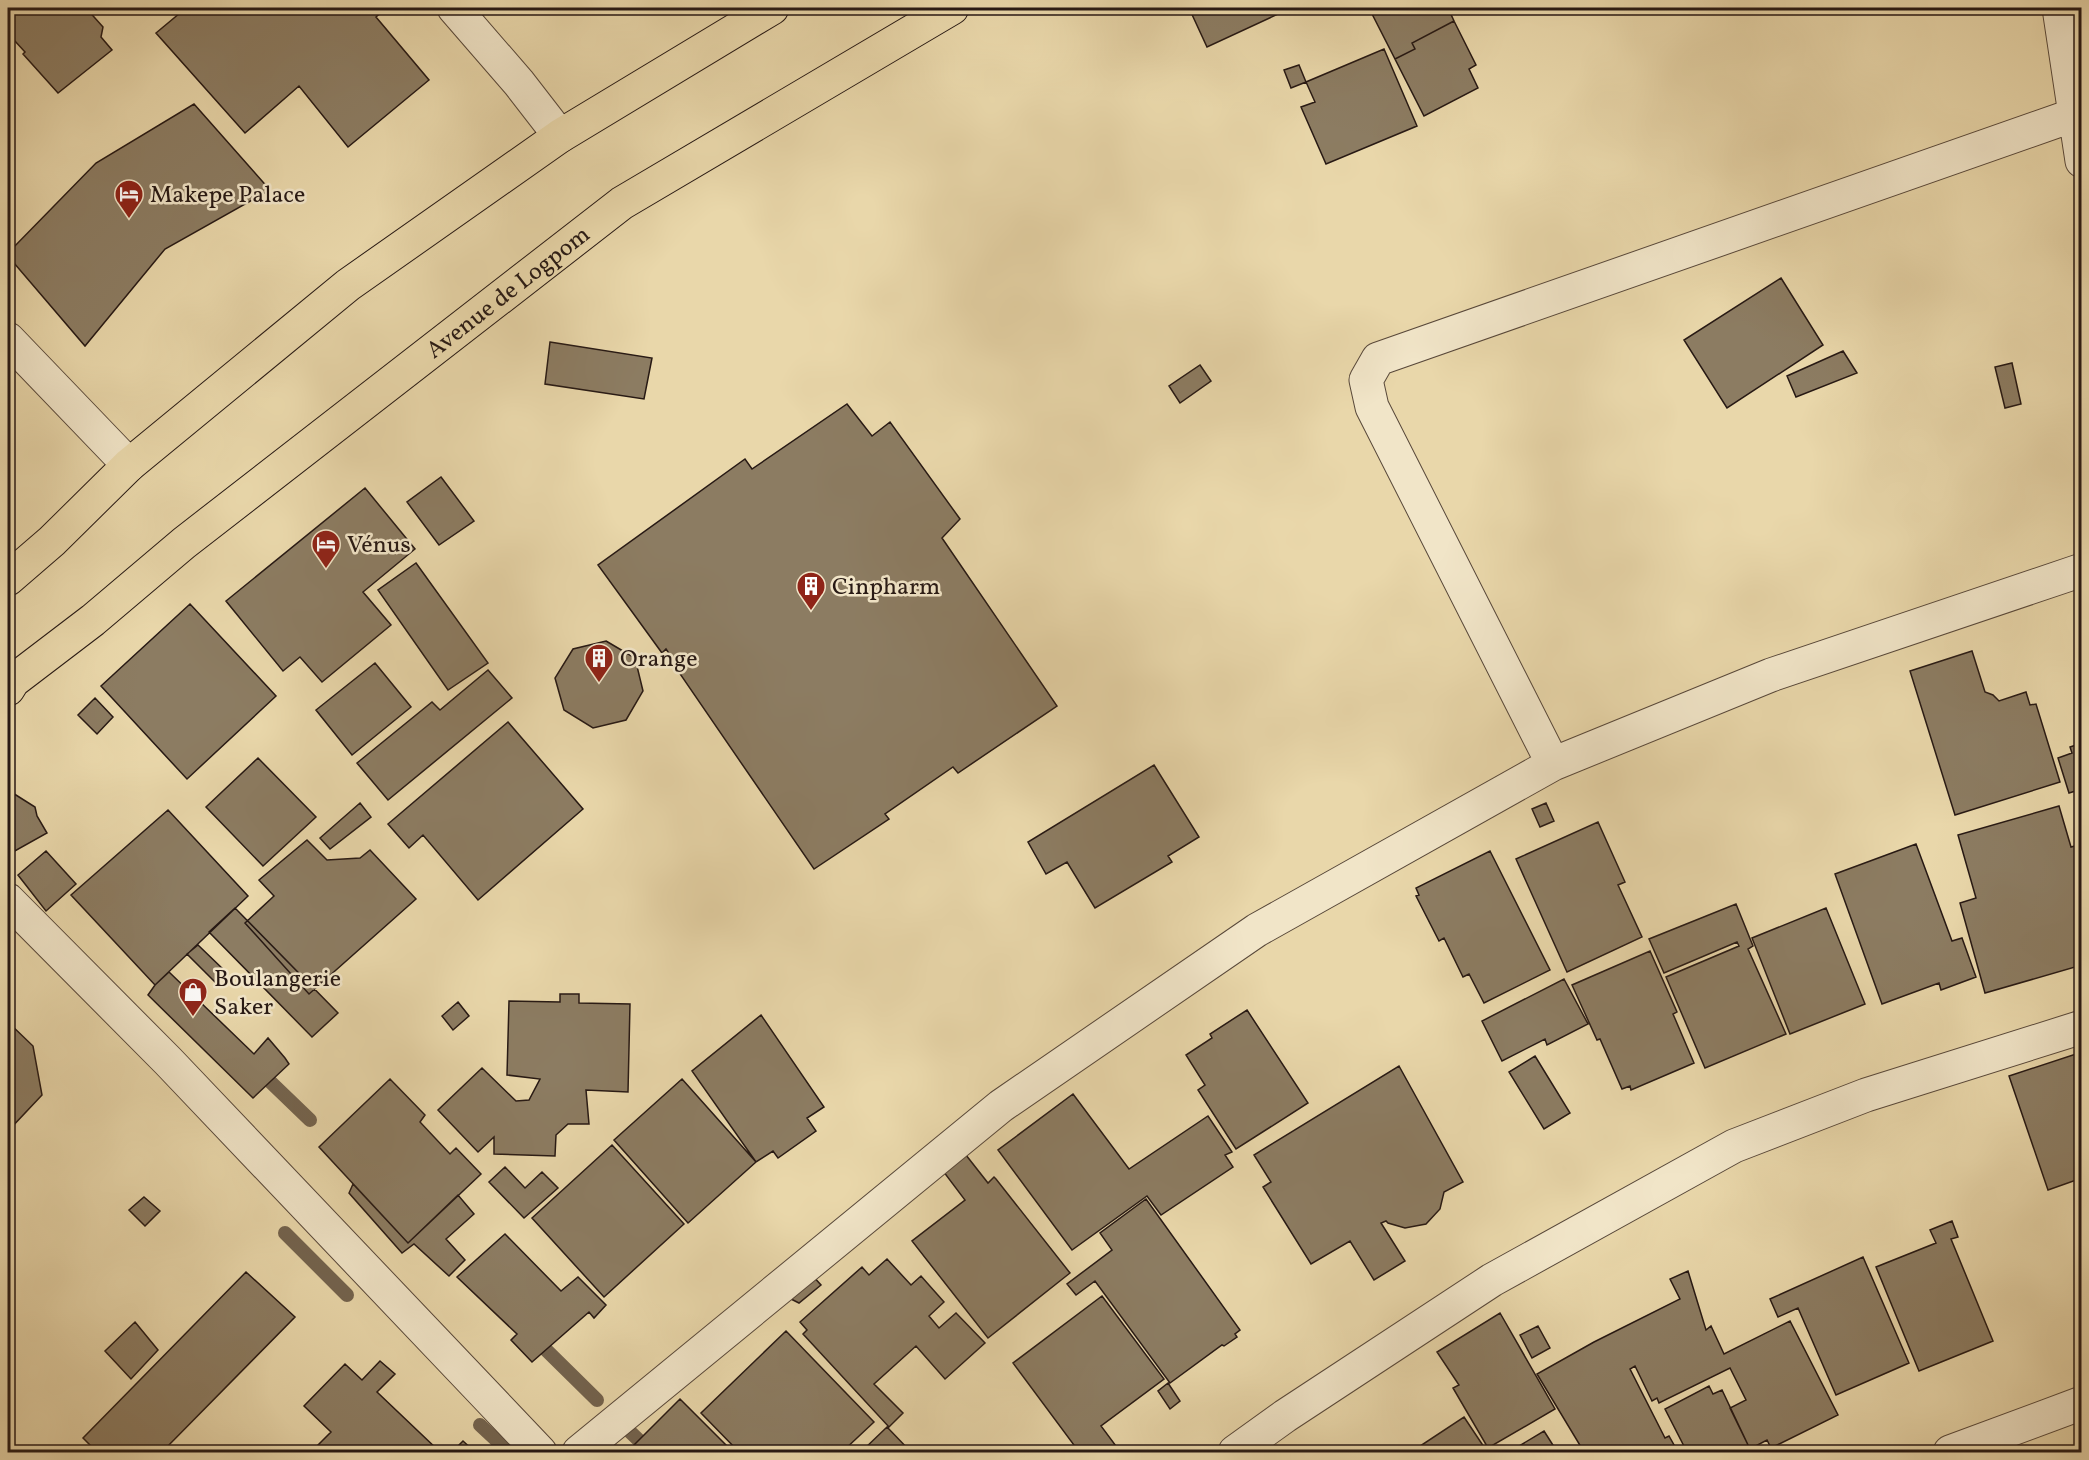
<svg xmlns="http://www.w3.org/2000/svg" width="2089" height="1460" font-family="Vollkorn,serif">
<rect width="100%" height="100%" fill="#e9d7aa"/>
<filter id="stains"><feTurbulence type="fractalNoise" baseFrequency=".00333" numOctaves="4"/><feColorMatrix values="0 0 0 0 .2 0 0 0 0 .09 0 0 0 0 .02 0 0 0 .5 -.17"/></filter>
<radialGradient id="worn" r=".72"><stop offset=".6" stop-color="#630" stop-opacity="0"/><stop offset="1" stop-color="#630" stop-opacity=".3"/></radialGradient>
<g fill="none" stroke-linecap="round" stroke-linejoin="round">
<!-- stream -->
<path stroke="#74644f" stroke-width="14" d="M 257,1069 L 310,1120
M 285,1233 L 347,1295
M 534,1338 L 597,1400
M 480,1425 L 509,1452
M 623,1425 L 651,1452"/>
</g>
<!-- building -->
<path fill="#8c7c62" stroke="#271914" stroke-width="1.5" d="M 8,8 L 86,8 L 103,27 L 101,37 L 112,50 L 58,93 L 23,54 L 25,52 L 14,40 L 11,42 L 8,38 Z
M 186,8 L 386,8 L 376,17 L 429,80 L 348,147 L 299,86 L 245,133 L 156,33 Z
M 1189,8 L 1291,8 L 1207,47 Z
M 1369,8 L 1448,8 L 1454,21 L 1412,43 L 1415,49 L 1395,59 Z
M 1454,21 L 1476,65 L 1469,69 L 1478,88 L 1424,116 L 1395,59 L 1415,49 L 1412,43 Z
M 1384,49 L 1417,126 L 1326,164 L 1301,107 L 1315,102 L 1306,82 Z
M 1299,65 L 1306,82 L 1291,88 L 1284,70 Z
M 194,104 L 270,190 L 165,249 L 85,346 L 8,256 L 8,253 L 96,163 Z
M 1781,278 L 1823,345 L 1727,408 L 1684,340 Z
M 550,342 L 652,358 L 644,399 L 545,384 Z
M 1843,351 L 1857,373 L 1796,397 L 1787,376 Z
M 2012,363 L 2021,404 L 2005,408 L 1995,367 Z
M 1200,365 L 1211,381 L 1180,403 L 1169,386 Z
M 847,404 L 872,436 L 890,422 L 960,519 L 942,538 L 1057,706 L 958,773 L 953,767 L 885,814 L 889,819 L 814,869 L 676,668 L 677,665 L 666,649 L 662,653 L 598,565 L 745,459 L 752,469 Z
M 441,477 L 474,521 L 439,545 L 407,502 Z
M 365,488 L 415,549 L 363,592 L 391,625 L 322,682 L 300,657 L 283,671 L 226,601 Z
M 416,563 L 488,663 L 448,690 L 378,590 Z
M 190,604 L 276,696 L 187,779 L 101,686 Z
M 606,641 L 635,658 L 643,691 L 626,720 L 593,728 L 564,710 L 555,678 L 573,649 Z
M 1972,651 L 1985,692 L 1993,695 L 1999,701 L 2026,692 L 2030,705 L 2036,704 L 2060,782 L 1955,815 L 1910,671 Z
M 375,663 L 411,707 L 352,755 L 316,710 Z
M 488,670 L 512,698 L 388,800 L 357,763 L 432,702 L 440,710 Z
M 95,698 L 113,717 L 97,734 L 78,715 Z
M 508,722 L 583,809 L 478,900 L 423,835 L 409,848 L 388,824 Z
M 2082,743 L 2082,789 L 2069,793 L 2058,758 L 2072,753 L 2070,747 Z
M 258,758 L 316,817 L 263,866 L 206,807 Z
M 1154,765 L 1199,837 L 1168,856 L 1172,862 L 1095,908 L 1067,862 L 1046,874 L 1028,842 Z
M 8,790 L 35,807 L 37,816 L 47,833 L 13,852 L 8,844 Z
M 360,803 L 371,817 L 330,849 L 320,838 Z
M 1546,803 L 1554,821 L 1540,827 L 1532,809 Z
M 2059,806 L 2071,847 L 2082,844 L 2082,965 L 1985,993 L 1960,903 L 1976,898 L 1958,835 Z
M 168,810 L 248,896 L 155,985 L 71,895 Z
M 1598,822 L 1625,882 L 1618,885 L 1642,937 L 1567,972 L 1516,859 Z
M 307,840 L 327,860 L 360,858 L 370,850 L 416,899 L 309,994 L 245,923 L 274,896 L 259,880 Z
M 1916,844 L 1952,941 L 1962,938 L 1976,977 L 1941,990 L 1939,983 L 1882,1004 L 1835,874 Z
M 46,851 L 76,884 L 46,911 L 18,875 Z
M 1490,851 L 1550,970 L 1484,1003 L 1469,974 L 1463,977 L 1444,938 L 1439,941 L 1416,896 L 1419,895 L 1416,888 Z
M 1736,904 L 1753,946 L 1748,949 L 1786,1034 L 1705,1068 L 1666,977 L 1739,946 L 1737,942 L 1664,973 L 1649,939 Z
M 235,908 L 338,1013 L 312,1037 L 209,932 Z
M 1826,908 L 1865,1004 L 1790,1034 L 1752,938 Z
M 198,945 L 226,972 L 215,982 L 187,954 Z
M 1650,951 L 1677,1012 L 1673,1014 L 1694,1063 L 1631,1090 L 1630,1086 L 1622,1089 L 1600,1039 L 1597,1040 L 1572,985 Z
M 169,972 L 254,1054 L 268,1038 L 285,1058 L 289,1064 L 253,1098 L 148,995 L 155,985 Z
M 1564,979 L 1588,1024 L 1547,1045 L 1545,1039 L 1502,1061 L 1482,1021 Z
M 560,994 L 579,994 L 579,1003 L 630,1004 L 628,1092 L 586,1090 L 589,1124 L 568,1124 L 556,1135 L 555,1156 L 494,1154 L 494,1137 L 478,1152 L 438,1110 L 482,1068 L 516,1101 L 529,1100 L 540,1079 L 507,1075 L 509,1001 L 560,1002 Z
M 458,1002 L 469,1016 L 453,1030 L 442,1016 Z
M 1247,1010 L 1308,1103 L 1236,1149 L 1198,1090 L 1205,1085 L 1186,1055 L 1212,1038 L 1210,1034 Z
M 761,1015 L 824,1107 L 807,1118 L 816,1131 L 778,1158 L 773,1151 L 756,1162 L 692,1071 Z
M 8,1022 L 33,1046 L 42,1095 L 8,1131 Z
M 2082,1052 L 2082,1178 L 2048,1190 L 2009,1076 Z
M 1535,1056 L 1570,1113 L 1544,1129 L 1509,1072 Z
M 1399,1066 L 1463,1182 L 1444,1192 L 1440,1209 L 1426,1224 L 1405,1228 L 1388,1223 L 1386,1221 L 1381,1223 L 1405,1261 L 1374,1280 L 1350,1241 L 1311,1264 L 1263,1187 L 1271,1182 L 1254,1155 Z
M 390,1079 L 425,1115 L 420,1122 L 450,1154 L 456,1148 L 481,1174 L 408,1243 L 319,1147 Z
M 682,1079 L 756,1162 L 688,1223 L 614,1140 Z
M 1073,1094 L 1129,1169 L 1208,1116 L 1232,1152 L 1225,1155 L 1233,1167 L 1161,1215 L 1147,1196 L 1072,1250 L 998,1150 Z
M 612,1145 L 684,1224 L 604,1297 L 532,1218 Z
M 962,1150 L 988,1183 L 994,1177 L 996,1179 L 1070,1273 L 988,1338 L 912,1241 L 965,1200 L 940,1167 Z
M 505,1167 L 525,1188 L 542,1172 L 558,1188 L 524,1218 L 489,1182 Z
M 353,1184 L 408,1243 L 458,1195 L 474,1214 L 446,1239 L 465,1260 L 449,1276 L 414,1244 L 402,1253 L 349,1193 Z
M 144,1197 L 160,1211 L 145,1226 L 129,1210 Z
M 1146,1199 L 1240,1330 L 1235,1334 L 1237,1337 L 1224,1346 L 1222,1345 L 1170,1383 L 1095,1281 L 1076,1295 L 1067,1284 L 1112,1250 L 1100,1233 Z
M 1952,1221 L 1958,1237 L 1951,1239 L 1993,1341 L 1919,1371 L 1876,1267 L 1936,1243 L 1930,1230 Z
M 505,1234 L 561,1291 L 578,1277 L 606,1305 L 594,1318 L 589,1312 L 532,1362 L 511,1340 L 517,1334 L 457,1277 Z
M 1863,1257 L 1909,1363 L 1836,1395 L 1798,1308 L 1778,1317 L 1770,1299 Z
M 887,1259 L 911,1285 L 921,1276 L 944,1302 L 929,1316 L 939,1328 L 956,1313 L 985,1343 L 945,1379 L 916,1346 L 874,1384 L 903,1413 L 889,1427 L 803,1334 L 807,1330 L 800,1322 L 862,1267 L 869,1275 Z
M 1688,1271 L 1706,1330 L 1711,1326 L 1724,1354 L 1790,1321 L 1838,1415 L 1771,1448 L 1767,1440 L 1750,1449 L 1730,1408 L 1746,1400 L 1730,1368 L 1659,1403 L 1657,1398 L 1652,1401 L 1635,1366 L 1630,1369 L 1665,1438 L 1669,1436 L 1678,1452 L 1584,1452 L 1537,1374 L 1594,1342 L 1680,1299 L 1670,1279 Z
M 246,1272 L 295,1317 L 162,1452 L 97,1452 L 83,1438 Z
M 811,1274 L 821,1285 L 799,1303 L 785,1296 Z
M 1102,1296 L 1164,1379 L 1101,1426 L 1116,1446 L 1110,1450 L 1112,1452 L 1074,1452 L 1070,1448 L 1074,1445 L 1013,1363 Z
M 1500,1313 L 1555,1409 L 1488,1448 L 1453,1388 L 1459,1385 L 1437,1352 Z
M 135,1322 L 158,1350 L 131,1379 L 105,1351 Z
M 1538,1326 L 1550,1348 L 1532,1358 L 1520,1335 Z
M 786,1331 L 874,1422 L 842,1452 L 739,1452 L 701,1413 Z
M 380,1361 L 395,1374 L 377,1392 L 440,1452 L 311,1452 L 331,1432 L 304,1406 L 345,1364 L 362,1380 Z
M 1168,1383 L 1180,1401 L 1170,1409 L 1158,1391 Z
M 1709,1386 L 1713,1394 L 1722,1390 L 1748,1445 L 1734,1452 L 1687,1452 L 1665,1409 Z
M 680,1399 L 733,1452 L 627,1452 Z
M 1464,1417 L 1486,1450 L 1482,1452 L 1411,1452 Z
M 887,1427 L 911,1452 L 861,1452 Z
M 1544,1431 L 1556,1450 L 1562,1446 L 1566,1452 L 1509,1452 Z
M 463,1441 L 475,1452 L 452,1452 Z"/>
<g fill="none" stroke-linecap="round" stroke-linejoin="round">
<!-- minor casing -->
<g stroke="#58483a" stroke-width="35">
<path id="minor" d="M 454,8 L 519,83 L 560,136
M 2059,8 L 2082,161
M 8,339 L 129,465
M 1553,764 L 1372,407 L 1366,380 L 1378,359 L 2074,115
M 8,900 L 168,1061 L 540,1452
M 579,1452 L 1001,1106 L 1257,930 L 1553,764 L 1771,675 L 2082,570
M 1235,1452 L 1285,1416 L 1492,1280 L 1734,1146 L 1866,1095 L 2082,1027
M 1950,1452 L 2082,1403"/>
</g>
<!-- major casing -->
<g stroke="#271914" stroke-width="35">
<g id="major">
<path d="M 8,579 L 52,541 L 129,465 L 348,285 L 560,136 L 772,8"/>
<path id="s1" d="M 8,689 L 13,681 L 93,620 L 184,543 L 622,203 L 952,8"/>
</g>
</g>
<!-- minor -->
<use href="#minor" stroke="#f1e5c8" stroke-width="33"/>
<!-- major -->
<use href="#major" stroke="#e9d7aa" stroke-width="33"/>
</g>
<!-- icons -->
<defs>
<g id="hotel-pin" transform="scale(1.5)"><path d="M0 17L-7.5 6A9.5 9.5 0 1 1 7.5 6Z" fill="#8f2418" stroke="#f1e5c8"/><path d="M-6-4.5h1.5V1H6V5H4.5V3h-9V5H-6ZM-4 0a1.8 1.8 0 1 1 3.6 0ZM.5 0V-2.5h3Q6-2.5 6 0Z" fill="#fff"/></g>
<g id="building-pin" transform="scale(1.5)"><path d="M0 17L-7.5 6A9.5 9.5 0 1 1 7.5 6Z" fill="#8f2418" stroke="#f1e5c8"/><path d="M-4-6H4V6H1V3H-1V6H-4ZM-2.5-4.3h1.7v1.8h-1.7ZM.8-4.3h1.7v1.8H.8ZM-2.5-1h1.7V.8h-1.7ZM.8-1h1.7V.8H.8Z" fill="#fff"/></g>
<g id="shop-pin" transform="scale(1.5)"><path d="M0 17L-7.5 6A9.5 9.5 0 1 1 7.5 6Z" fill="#8f2418" stroke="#f1e5c8"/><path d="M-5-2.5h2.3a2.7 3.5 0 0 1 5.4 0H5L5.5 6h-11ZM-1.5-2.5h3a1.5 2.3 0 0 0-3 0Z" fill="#fff"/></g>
</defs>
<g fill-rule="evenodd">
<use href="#hotel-pin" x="129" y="194"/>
<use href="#hotel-pin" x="326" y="544"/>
<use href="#building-pin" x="811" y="586"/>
<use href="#building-pin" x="599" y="658"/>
<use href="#shop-pin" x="193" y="992"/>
</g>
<g text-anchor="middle" stroke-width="5" stroke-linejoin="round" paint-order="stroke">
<!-- poi labels -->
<g font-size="24" fill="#271914" stroke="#f1e5c8" text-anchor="start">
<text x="150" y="202">Makepe Palace</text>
<text x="347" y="552">Vénus</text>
<text x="832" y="594">Cinpharm</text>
<text x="620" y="666">Orange</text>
<text x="214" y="986">Boulangerie<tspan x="214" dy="28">Saker</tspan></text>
</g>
<!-- street labels -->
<g font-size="24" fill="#271914" stroke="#f1e5c8">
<text dy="8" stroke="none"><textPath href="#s1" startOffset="639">Avenue de Logpom</textPath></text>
</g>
</g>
<!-- margin -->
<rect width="2089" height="1460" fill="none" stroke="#e9d7aa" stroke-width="30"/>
<rect x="9" y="9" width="2071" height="1442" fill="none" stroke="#271914" stroke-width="3"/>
<rect x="15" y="15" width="2059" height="1430" fill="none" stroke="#271914" stroke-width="1.5"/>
<rect width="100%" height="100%" filter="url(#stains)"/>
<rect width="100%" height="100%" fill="url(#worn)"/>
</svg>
